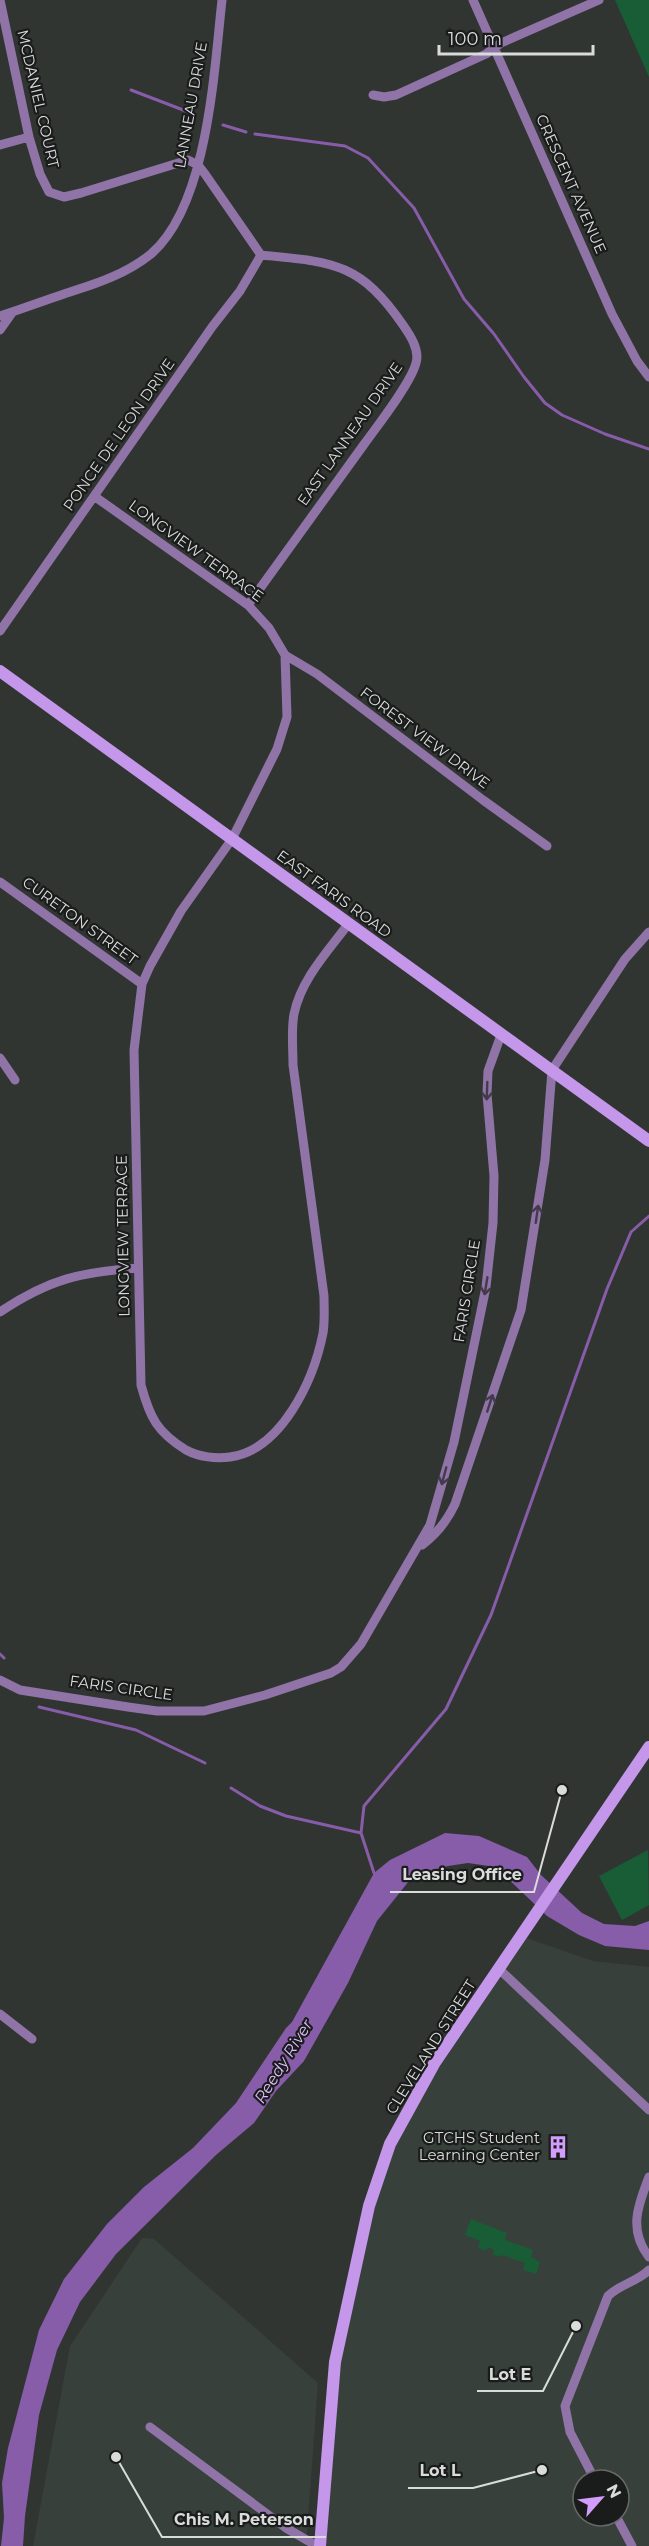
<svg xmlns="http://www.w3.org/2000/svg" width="649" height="2546" font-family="Montserrat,sans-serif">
<rect width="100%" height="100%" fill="#313532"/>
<!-- built -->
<path fill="#37403a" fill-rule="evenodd" d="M 521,1936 L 593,1961 L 649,1967 L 649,2546 L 320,2546 L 335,2362 L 390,2144 ZM 583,2480 L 619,2480 L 619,2516 L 583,2516 Z
M 142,2238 L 154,2239 L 318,2383 L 306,2546 L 33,2546 L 70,2346 Z"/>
<!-- green -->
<path fill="#195d37" d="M 615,0 L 649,0 L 649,77 Z
M 648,1850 L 649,1905 L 622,1920 L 599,1876 Z
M 471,2219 L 507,2233 L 505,2240 L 533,2250 L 531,2257 L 540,2262 L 536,2274 L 523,2270 L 525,2263 L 502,2255 L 500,2257 L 493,2255 L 494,2250 L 488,2247 L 486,2251 L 478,2248 L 480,2241 L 465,2235 Z"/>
<!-- water -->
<path fill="#875ca9" d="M 445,1833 L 479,1836 L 527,1857 L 541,1875 L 582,1913 L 604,1924 L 635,1926 L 649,1921 L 649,1950 L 605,1946 L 579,1935 L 547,1916 L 504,1875 L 489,1866 L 468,1863 L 448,1866 L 424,1873 L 409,1881 L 377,1921 L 348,1983 L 304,2061 L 276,2091 L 254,2123 L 216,2155 L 116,2254 L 80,2302 L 57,2350 L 39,2415 L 25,2516 L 23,2546 L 1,2546 L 4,2518 L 2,2483 L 8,2448 L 39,2330 L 64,2279 L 107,2224 L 144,2187 L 193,2148 L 236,2103 L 286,2028 L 292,2022 L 374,1873 L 390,1860 Z"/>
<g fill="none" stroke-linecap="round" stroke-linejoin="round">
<!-- stream -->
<path stroke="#875ca9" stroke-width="3" d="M 131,90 L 191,113
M 223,125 L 246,132
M 255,134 L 345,146 L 368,158 L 414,208 L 464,299 L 494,334 L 524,377 L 545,403 L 562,415 L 605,434 L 649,449
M 0,1654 L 4,1658
M 39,1707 L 136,1730 L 205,1763
M 231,1788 L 260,1806 L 286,1816 L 361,1833
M 374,1873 L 361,1833 L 364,1806 L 446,1709 L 491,1615 L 607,1289 L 631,1232 L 649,1216"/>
<!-- street -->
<path stroke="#9074a8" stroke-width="9" d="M 0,0 L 29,137 L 40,174 L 49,192 L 64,197 L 81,193 L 188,160 L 198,165 L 205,174 L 261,255 C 332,262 360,262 403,325 C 410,335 420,350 416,363 C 411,383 378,425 365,443 C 326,497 287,551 248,605
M 473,0 L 612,314 L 637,361 L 649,377
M 373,95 L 384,97 L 396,95 L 486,54 L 501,43 L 599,0
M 0,145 L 29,137
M 0,316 C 22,309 43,301 64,294 C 95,284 125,275 151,254 C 208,205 214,71 222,0
M 0,330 L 12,313
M 94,496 L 248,605 L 269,628 L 285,655 L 287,717 L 277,749 L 232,839 L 181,911 L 150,966 L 142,984 L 134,1050 L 141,1385 C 150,1418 157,1432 186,1450 C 199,1457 216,1459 230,1457 C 282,1450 314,1379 323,1333 C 325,1321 324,1308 324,1296 L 293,1065 C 293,1048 291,1030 294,1014 C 301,979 329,950 349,923
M 0,631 L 212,327 L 240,291 L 261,255
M 285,655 L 317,674 L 483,800 L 547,846
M 0,882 L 142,984
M 0,1058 L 15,1080
M 0,1312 C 49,1279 81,1272 138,1268
M 422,1545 C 437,1534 447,1521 455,1504 L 521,1310 L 545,1160 L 552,1070 L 625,959 L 649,932
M 0,1680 L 20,1690 L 128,1707 L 157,1711 L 204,1711 L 265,1695 L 331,1673 L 341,1667 L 361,1644 L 430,1525 L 454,1442 L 486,1287 L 493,1223 L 494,1176 L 487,1094 L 488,1071 L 501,1035
M 499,1969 L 649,2110
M 0,2014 L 32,2039
M 649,2177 C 638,2205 628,2230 649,2257
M 150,2427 L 286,2528 L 317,2546
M 595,2480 L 570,2432 L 565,2406 L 608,2296 C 620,2284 637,2282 649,2270
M 616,2516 L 632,2546"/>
<!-- secondary -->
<path stroke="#c497ea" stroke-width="12" d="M 0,671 L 649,1141
M 320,2546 L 335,2362 L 369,2206 L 390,2144 L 434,2064 L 649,1747"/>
</g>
<!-- one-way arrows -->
<defs><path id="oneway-shaft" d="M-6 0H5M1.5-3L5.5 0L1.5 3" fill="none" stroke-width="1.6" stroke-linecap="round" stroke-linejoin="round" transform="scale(1.5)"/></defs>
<g stroke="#433b4c">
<use href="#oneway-shaft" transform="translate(487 1091) rotate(92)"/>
<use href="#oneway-shaft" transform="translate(537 1214) rotate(-82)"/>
<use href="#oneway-shaft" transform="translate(486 1286) rotate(99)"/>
<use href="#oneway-shaft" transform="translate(490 1403) rotate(-72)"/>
<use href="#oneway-shaft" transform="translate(444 1476) rotate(105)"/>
</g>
<!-- icons -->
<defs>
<g id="building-bare" transform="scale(1.8)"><path d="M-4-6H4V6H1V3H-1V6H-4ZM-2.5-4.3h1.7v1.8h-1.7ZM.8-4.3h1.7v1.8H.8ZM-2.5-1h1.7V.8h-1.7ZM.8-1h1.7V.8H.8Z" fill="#d29dfd" stroke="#1a1c1b" stroke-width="2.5" paint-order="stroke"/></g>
</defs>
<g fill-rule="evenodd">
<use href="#building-bare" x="558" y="2147"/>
</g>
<g text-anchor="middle" stroke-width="4.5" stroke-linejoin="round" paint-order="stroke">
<!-- street labels -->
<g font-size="15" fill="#dadcdb" stroke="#1a1c1b">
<text transform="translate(38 99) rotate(77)" y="5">MCDANIEL COURT</text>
<text transform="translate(191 105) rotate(-80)" y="5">LANNEAU DRIVE</text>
<text transform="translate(571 184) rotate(66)" y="5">CRESCENT AVENUE</text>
<text transform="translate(350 434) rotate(-55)" y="5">EAST LANNEAU DRIVE</text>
<text transform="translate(119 435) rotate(-55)" y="5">PONCE DE LEON DRIVE</text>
<text transform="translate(196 551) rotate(36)" y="5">LONGVIEW TERRACE</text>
<text transform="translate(425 738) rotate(37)" y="5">FOREST VIEW DRIVE</text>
<text transform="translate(334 894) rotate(36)" y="5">EAST FARIS ROAD</text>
<text transform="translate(80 921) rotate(36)" y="5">CURETON STREET</text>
<text transform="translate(123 1236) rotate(-91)" y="5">LONGVIEW TERRACE</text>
<text transform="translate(467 1291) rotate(-81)" y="5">FARIS CIRCLE</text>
<text transform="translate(121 1688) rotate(8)" y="5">FARIS CIRCLE</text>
<text transform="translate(431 2047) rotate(-58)" y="5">CLEVELAND STREET</text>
</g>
<!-- poi labels -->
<g font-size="15" fill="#dadcdb" stroke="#1a1c1b" text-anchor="end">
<text x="540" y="2143">GTCHS Student<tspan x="540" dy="17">Learning Center</tspan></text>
</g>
<!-- water labels -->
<g font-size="16" font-style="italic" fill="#dfbefd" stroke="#1a1c1b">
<text transform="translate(283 2061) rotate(-58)" y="6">Reedy River</text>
</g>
</g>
<!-- callouts -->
<path fill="none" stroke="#dadcdb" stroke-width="2" d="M562 1790L534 1892H390M576 2326L543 2391H477M542 2470L473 2488H408M116 2457L162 2537H326"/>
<g fill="#dadcdb" stroke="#1a1c1b" stroke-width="2">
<circle cx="562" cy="1790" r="6"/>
<circle cx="576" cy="2326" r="6"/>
<circle cx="542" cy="2470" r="6"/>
<circle cx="116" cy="2457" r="6"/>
</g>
<g font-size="16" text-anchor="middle" font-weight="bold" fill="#dadcdb" stroke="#1a1c1b" stroke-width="4.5" stroke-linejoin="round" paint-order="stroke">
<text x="462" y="1880">Leasing Office</text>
<text x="510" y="2380">Lot E</text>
<text x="440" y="2476">Lot L</text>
<text x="244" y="2525">Chis M. Peterson</text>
</g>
<!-- north arrow -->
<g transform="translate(601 2498) rotate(62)"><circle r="28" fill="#1a1c1b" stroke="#676968" stroke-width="1.5"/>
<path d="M0-4.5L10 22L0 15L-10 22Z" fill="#d29dfd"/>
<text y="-9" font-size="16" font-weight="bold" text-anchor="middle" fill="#dadcdb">N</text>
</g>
<!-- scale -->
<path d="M439 45v9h154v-9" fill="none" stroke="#dadcdb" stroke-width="3"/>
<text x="448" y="45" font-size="18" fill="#dadcdb" stroke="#1a1c1b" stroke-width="4.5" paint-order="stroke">100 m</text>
</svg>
